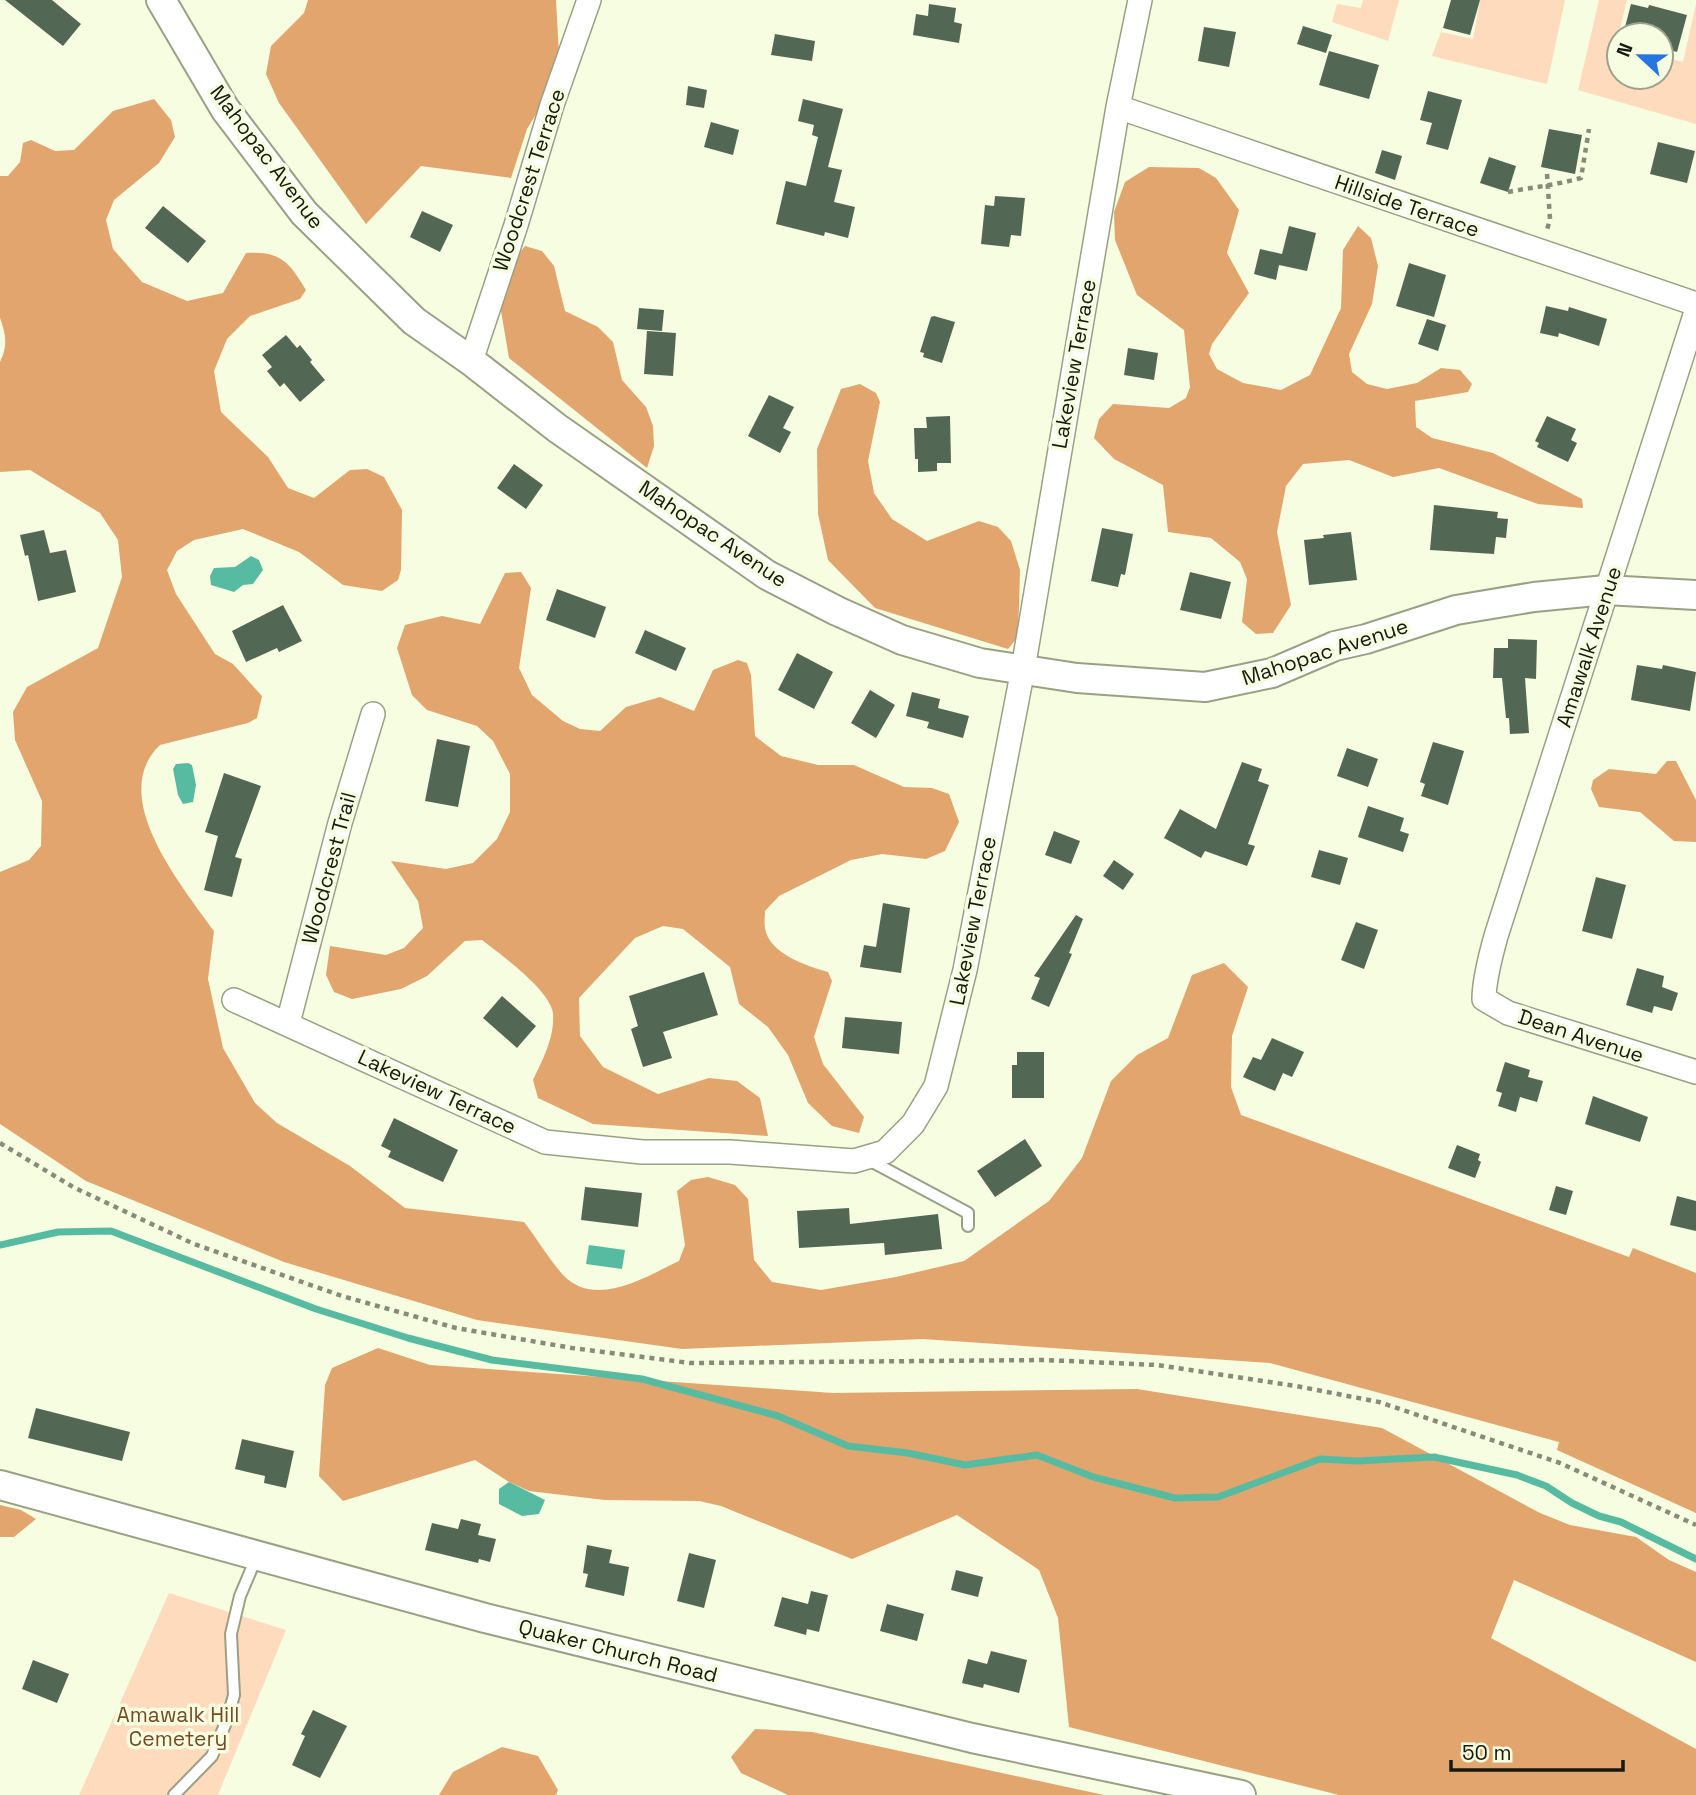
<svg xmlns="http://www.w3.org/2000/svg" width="1696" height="1795" font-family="'Space Grotesk',sans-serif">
<rect width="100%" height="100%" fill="#f6fde0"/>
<!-- green -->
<path fill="#fedbbc" d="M 1363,0 L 1399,0 L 1388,41 L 1332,22 L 1337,4 L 1361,8 Z
M 1480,0 L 1565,0 L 1547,84 L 1432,56 L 1441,32 L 1473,39 Z
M 1599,0 L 1627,0 L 1616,44 L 1619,45 L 1619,77 L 1661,77 L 1661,56 L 1683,62 L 1696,4 L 1696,124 L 1578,90 Z
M 169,1593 L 286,1630 L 218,1795 L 79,1795 Z"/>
<!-- forest -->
<path fill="#e1a56d" d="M 308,0 L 556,0 L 559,55 L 541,106 L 527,129 L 511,178 L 421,166 L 366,224 L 279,103 L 266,74 L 271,46 L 304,13 Z
M 154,99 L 171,120 L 175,137 L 159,163 L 114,200 L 106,220 L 113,249 L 142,282 L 187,301 L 223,293 L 246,253 C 281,251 289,262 306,290 L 300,299 L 250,316 L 227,339 L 214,371 L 221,412 L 268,457 L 288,488 L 314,498 L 350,470 L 367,469 L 384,477 L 402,510 L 401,570 L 398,580 L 382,591 L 343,585 L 299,552 L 243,529 L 194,540 L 177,551 L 167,570 L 176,594 L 215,654 L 233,664 L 262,696 L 257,718 L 248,723 L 160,745 C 106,796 183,887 214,931 L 208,979 L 223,1048 L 255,1103 L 277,1123 L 350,1166 L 405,1208 L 524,1222 C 537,1239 549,1259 563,1275 C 596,1309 645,1277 679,1261 L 685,1245 L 677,1191 L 691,1180 L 708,1177 L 735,1185 L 748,1199 L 754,1260 L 772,1282 L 821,1290 L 896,1277 L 964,1261 L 1049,1201 L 1082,1158 L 1111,1081 L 1137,1055 L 1168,1038 L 1192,975 L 1224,963 L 1248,987 L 1232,1036 L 1231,1087 L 1241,1115 L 1629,1257 L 1633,1248 L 1696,1273 L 1696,1513 L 1557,1450 L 1559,1442 L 1270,1363 L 923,1339 L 682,1349 L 477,1320 L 284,1262 L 86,1181 L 0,1124 L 0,872 L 29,860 L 41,846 L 42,801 L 15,740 L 13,712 L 27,687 L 98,648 L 122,577 L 118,540 L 100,513 L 30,470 L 0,472 L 0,362 C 8,346 6,334 0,318 L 0,176 L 8,176 L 20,162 L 23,143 L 31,140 L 55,151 L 74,150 L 113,111 Z
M 1149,167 L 1199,168 L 1216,178 L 1239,210 L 1227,253 L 1249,293 L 1212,344 L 1209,354 L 1217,369 L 1243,383 L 1281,390 L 1310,375 L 1341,308 L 1343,250 L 1358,226 L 1371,238 L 1378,266 L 1372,304 L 1349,354 L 1352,372 L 1367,384 L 1387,389 L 1417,383 L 1441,368 L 1460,370 L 1472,384 L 1468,392 L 1415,401 L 1416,427 L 1432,438 L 1493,453 L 1582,499 L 1583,508 L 1538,504 L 1439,468 L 1393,477 L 1349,460 L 1303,464 L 1286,486 L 1277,532 L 1291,605 L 1273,633 L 1256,634 L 1242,622 L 1247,579 L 1240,562 L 1211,538 L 1168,532 L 1163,485 L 1114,459 L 1094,438 L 1099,419 L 1113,404 L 1169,408 L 1186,398 L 1190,387 L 1184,330 L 1137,295 L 1115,240 L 1114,212 L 1125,182 Z
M 525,246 L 542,251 L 554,266 L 565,311 L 598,327 L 613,342 L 622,380 L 646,407 L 653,426 L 654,446 L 647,468 L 509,358 L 500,305 L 514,260 Z
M 860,384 L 876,393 L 880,402 L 868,461 L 874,493 L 892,519 L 927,541 L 979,521 L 998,527 L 1011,541 L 1020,570 L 1019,609 L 1017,638 L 1008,649 L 875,608 L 828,560 L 818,514 L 817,449 L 841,389 Z
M 521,572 L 531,588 L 519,668 L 532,695 L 563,721 L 580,729 L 600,731 L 626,707 L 660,697 L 694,711 L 713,670 L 738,660 L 747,663 L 751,675 L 755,736 L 781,756 L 818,765 L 854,765 L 904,787 L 932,788 L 949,794 L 959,822 L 945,851 L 926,859 L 882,854 L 851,860 L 779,896 L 765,911 C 765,916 764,923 765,928 C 769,954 807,966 828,972 L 832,981 L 814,1037 L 823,1064 L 864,1117 L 859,1133 L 832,1126 L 808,1103 L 788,1055 L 768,1027 L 739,1004 L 730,967 L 683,929 L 663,926 L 635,938 L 579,998 L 580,1036 L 603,1067 L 658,1094 L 709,1078 L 737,1081 L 760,1098 L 768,1136 L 593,1124 L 538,1098 L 533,1080 C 543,1059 555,1037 553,1013 C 550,990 500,954 482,940 L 465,941 L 427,976 L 401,989 L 352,999 L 334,992 L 326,975 L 330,946 L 386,955 L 404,948 L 423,928 L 418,901 L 391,861 L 446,869 L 473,863 L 497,839 L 510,812 L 510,774 L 493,741 L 477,726 L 427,710 L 412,695 L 397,648 L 405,625 L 442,616 L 480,624 L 505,573 Z
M 1667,761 L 1676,761 L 1696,800 L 1696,842 L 1674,841 L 1640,812 L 1599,807 L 1591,789 L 1593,780 L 1609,769 L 1656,774 Z
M 378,1348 L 430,1365 L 833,1393 L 1137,1389 L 1382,1428 L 1540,1513 L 1570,1525 L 1636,1537 L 1669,1560 L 1696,1572 L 1696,1662 L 1514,1580 L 1491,1638 L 1696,1749 L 1696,1795 L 1339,1795 L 1069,1727 L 1058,1618 L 1039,1570 L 957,1515 L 852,1559 L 721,1506 L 699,1501 L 605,1500 L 529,1491 L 509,1482 L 475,1460 L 343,1501 L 319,1476 L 325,1385 L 332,1368 Z
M 0,1505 L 21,1510 L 36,1519 L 14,1537 L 0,1537 Z
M 755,1729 L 812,1732 L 1104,1795 L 788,1795 L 741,1773 L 731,1757 Z
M 502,1747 L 538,1756 L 558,1790 L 556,1795 L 439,1795 L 453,1772 Z"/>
<!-- water -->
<path fill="#57bba2" d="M 251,556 L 259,560 L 263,570 L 253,584 L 243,585 L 234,592 L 211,585 L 210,576 L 214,568 L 235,567 Z
M 188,763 L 192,765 L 196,785 L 193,802 L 183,804 L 178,795 L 173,769 L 176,764 Z
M 589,1245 L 625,1250 L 622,1269 L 586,1264 Z
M 509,1482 L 545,1500 L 539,1514 L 522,1516 L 499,1504 L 499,1489 Z"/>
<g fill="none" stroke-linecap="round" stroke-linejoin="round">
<!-- stream -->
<path stroke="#57bba2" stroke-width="7" d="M 0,1245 L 58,1232 L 111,1231 L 316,1309 L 408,1338 L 492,1360 L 642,1379 L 778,1416 L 848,1446 L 908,1453 L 965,1465 L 1037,1455 L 1093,1477 L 1175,1498 L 1218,1497 L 1320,1459 L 1357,1461 L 1434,1457 L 1517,1475 L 1546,1486 L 1572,1503 L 1599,1516 L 1621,1522 L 1696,1559"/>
</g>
<!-- building -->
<path fill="#536854" d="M 5,0 L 52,0 L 81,24 L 63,46 Z
M 1451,0 L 1480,0 L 1470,35 L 1443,28 Z
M 929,4 L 956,8 L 954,22 L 962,24 L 959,43 L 913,35 L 916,14 L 928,16 Z
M 1631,4 L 1648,8 L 1649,5 L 1687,15 L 1677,52 L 1661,48 L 1661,35 L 1623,35 Z
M 1303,26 L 1332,35 L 1326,53 L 1297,44 Z
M 1204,27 L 1236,32 L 1229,67 L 1198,61 Z
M 775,34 L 815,41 L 812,61 L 771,55 Z
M 1329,51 L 1379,65 L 1369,99 L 1319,85 Z
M 688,86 L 707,90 L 704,108 L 686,105 Z
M 1428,91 L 1462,100 L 1448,150 L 1426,144 L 1432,123 L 1420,120 Z
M 803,99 L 843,109 L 828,167 L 842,170 L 834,202 L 855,207 L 848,238 L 825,232 L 824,236 L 776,224 L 786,181 L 806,186 L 818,137 L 812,135 L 814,125 L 798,121 Z
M 711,122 L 739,130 L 733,155 L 704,147 Z
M 1549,129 L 1582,135 L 1575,174 L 1541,167 Z
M 1658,142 L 1695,151 L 1687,183 L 1650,174 Z
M 1382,150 L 1402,156 L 1395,180 L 1375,173 Z
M 1489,157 L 1516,166 L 1508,192 L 1480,183 Z
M 995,196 L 1025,198 L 1021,236 L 1011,235 L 1009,247 L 981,244 L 985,205 L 994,206 Z
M 163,206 L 206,241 L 188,263 L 145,228 Z
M 422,211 L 453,225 L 440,252 L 410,237 Z
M 1289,226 L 1316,233 L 1307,271 L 1279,265 L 1276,280 L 1254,274 L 1260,249 L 1282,254 Z
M 1409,263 L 1446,275 L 1434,317 L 1396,306 Z
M 1546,306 L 1568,311 L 1569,307 L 1607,319 L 1599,346 L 1559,333 L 1558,337 L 1540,333 Z
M 639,308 L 664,310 L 662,331 L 637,329 Z
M 934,316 L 955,322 L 942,363 L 923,357 L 924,353 L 920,352 L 931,317 Z
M 1427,319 L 1446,325 L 1438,351 L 1418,344 Z
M 647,331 L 676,333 L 673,376 L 644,374 Z
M 286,335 L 297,348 L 300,345 L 312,360 L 310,362 L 325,380 L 300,402 L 284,383 L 280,387 L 267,371 L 272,367 L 262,355 Z
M 1128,348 L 1158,353 L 1154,380 L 1124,375 Z
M 769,395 L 794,407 L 783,428 L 791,432 L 780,453 L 748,436 Z
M 950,416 L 951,463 L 937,463 L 937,471 L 918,472 L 918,459 L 915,459 L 914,428 L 927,428 L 926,417 Z
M 1547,416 L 1576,429 L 1571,440 L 1577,443 L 1568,462 L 1537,447 L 1539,443 L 1535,441 Z
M 514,464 L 543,485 L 526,509 L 497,488 Z
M 1434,505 L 1498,512 L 1497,518 L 1508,519 L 1506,538 L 1496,537 L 1494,554 L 1430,550 Z
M 1102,528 L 1133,534 L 1125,575 L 1121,574 L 1118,587 L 1091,581 Z
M 44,530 L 50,553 L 66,550 L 76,592 L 38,601 L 28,555 L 25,556 L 20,535 Z
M 1351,532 L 1357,580 L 1309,585 L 1304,540 L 1324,538 L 1323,535 Z
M 1190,572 L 1231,582 L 1221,619 L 1180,610 Z
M 557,589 L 606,607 L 595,638 L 546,620 Z
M 283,605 L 302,641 L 279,652 L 277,648 L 246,662 L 232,631 Z
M 645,630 L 686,648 L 676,671 L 635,653 Z
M 1508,639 L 1537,640 L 1536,679 L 1525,678 L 1529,733 L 1510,734 L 1509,718 L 1506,718 L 1502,678 L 1493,678 L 1494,648 L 1508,648 Z
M 797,653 L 833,672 L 814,709 L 778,690 Z
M 1637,665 L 1662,669 L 1663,665 L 1696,672 L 1690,711 L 1631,700 Z
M 870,690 L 895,705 L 876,738 L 851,723 Z
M 912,692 L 940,699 L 938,708 L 969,716 L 963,738 L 927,728 L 929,722 L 906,716 Z
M 437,739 L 470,746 L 458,807 L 425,801 Z
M 1433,742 L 1464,751 L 1448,805 L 1421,796 L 1425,784 L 1420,782 Z
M 1347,748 L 1378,759 L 1368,787 L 1337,776 Z
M 1242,762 L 1262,769 L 1258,781 L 1269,785 L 1248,844 L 1255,846 L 1247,866 L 1205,851 L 1201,858 L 1164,838 L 1180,809 L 1216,829 Z
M 224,773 L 261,786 L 235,857 L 242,859 L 232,897 L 204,890 L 218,836 L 205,832 Z
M 1368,806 L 1404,818 L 1400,831 L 1409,834 L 1403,852 L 1358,837 Z
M 1054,831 L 1080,841 L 1071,864 L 1045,855 Z
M 1319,850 L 1348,858 L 1340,885 L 1311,877 Z
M 1114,860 L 1134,874 L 1123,890 L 1103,876 Z
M 1596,877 L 1626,885 L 1612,939 L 1582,931 Z
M 883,903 L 910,908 L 901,973 L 860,967 L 864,945 L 876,947 Z
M 1076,915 L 1083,919 L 1069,953 L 1072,954 L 1049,1007 L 1031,999 L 1040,978 L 1034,976 Z
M 1356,922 L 1378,930 L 1364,969 L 1341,960 Z
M 1637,968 L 1664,976 L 1662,987 L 1678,993 L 1672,1011 L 1654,1006 L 1652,1013 L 1626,1005 Z
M 704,972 L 718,1015 L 663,1032 L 672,1058 L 643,1067 L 631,1029 L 638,1026 L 629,996 Z
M 502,996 L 536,1026 L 517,1048 L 483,1018 Z
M 845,1017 L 902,1022 L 899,1054 L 842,1048 Z
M 1272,1038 L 1304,1052 L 1292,1077 L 1283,1073 L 1275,1091 L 1243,1077 L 1253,1057 L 1261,1060 Z
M 1017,1052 L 1044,1052 L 1044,1098 L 1012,1098 L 1012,1065 L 1017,1065 Z
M 1505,1062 L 1530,1070 L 1528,1077 L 1543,1081 L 1537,1102 L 1520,1097 L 1516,1112 L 1498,1106 L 1502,1093 L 1496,1091 Z
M 1593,1096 L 1648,1117 L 1640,1142 L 1585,1124 Z
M 394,1118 L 458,1150 L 443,1182 L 388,1157 L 391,1151 L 381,1146 Z
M 1025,1139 L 1042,1166 L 995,1197 L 977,1171 Z
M 1457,1145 L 1480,1154 L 1478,1160 L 1481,1162 L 1475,1178 L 1448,1168 Z
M 1556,1186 L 1573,1191 L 1566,1215 L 1549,1210 Z
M 585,1187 L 642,1193 L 638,1227 L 581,1220 Z
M 1677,1196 L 1696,1201 L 1696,1231 L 1670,1225 Z
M 849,1208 L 850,1224 L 938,1214 L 942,1249 L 885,1255 L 884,1243 L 799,1248 L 797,1211 Z
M 36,1408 L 130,1432 L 122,1461 L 28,1438 Z
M 242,1439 L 294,1451 L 286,1488 L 264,1483 L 265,1476 L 235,1469 Z
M 461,1519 L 481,1524 L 478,1535 L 496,1539 L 490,1562 L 479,1559 L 478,1563 L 425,1550 L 432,1523 L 458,1529 Z
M 587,1545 L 612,1550 L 609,1563 L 629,1567 L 624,1596 L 585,1587 L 588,1574 L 583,1573 Z
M 689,1553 L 716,1560 L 704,1608 L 677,1601 Z
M 956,1570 L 983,1577 L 978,1597 L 951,1590 Z
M 811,1591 L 828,1595 L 819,1632 L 807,1629 L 806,1635 L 774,1626 L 782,1597 L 808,1604 Z
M 887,1604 L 924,1614 L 917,1641 L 880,1631 Z
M 991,1651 L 1027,1660 L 1019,1693 L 984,1684 L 983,1688 L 962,1683 L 968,1659 L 987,1664 Z
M 33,1660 L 69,1674 L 57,1703 L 22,1689 Z
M 313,1710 L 347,1726 L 320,1778 L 292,1765 L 305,1736 L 301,1734 Z"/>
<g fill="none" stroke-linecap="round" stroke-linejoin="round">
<!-- service casing -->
<g stroke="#99a084" stroke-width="14">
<path id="service" d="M 867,1159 L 968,1213 L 968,1226
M 174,1795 L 212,1756 L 227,1720 L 234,1695 L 231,1634 L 240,1596 L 257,1556"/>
</g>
<!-- minor casing -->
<g stroke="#99a084" stroke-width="26">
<path id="minor" d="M 1118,107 L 1696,304
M 1696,312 L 1496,936 C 1491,954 1484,980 1484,999 L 1508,1013 L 1696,1072
M 471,361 L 516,225 L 552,105 L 589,0
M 234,1000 L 545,1142 L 642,1152 L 730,1152 L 854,1161 L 885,1152 L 913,1124 L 936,1086 L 965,970 L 1023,669 L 1118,107 L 1140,0
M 288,1023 L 340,823 L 373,714"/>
</g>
<!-- tertiary casing -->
<g stroke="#99a084" stroke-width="32">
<path id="tertiary" d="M 161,0 L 225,109 L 304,213 L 414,321 L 471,361 L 557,428 L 767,575 L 837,611 L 902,640 L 980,663 L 1077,678 L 1205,687 L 1272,673 L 1335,646 L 1366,639 L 1456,610 L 1534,597 L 1606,590 L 1696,595
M 0,1485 L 485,1618 L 972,1738 L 1241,1795"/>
</g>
<!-- path -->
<path stroke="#878c78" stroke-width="4.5" stroke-dasharray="5 5" stroke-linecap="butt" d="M 1547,174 L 1550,219 L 1547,230
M 1508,192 C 1533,187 1557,185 1581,178 L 1589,129
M 0,1143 L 73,1187 L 194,1244 L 342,1296 L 456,1328 L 572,1348 L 690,1363 L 1045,1360 L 1157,1365 L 1296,1386 L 1379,1402 L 1560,1463 L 1696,1525"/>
<!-- service -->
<use href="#service" stroke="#fff" stroke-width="10"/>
<!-- minor -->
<use href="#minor" stroke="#fff" stroke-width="23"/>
<!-- tertiary -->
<use href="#tertiary" stroke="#fff" stroke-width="28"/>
</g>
<g text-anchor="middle" stroke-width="7" stroke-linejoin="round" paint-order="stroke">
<!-- street labels -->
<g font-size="21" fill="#17190f" stroke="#f6fde0">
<text transform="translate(267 157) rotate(53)" y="7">Mahopac Avenue</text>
<text transform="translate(529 180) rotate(-72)" y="7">Woodcrest Terrace</text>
<text transform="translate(1407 206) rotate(19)" y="7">Hillside Terrace</text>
<text transform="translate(1074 364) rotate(-80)" y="7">Lakeview Terrace</text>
<text transform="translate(713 534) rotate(34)" y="7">Mahopac Avenue</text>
<text transform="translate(1589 647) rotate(-72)" y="7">Amawalk Avenue</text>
<text transform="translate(1325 652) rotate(-18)" y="7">Mahopac Avenue</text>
<text transform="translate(329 868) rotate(-75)" y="7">Woodcrest Trail</text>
<text transform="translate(973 921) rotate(-79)" y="7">Lakeview Terrace</text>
<text transform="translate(1581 1036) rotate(18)" y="7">Dean Avenue</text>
<text transform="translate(437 1092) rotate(25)" y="7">Lakeview Terrace</text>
<text transform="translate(618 1651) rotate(14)" y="7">Quaker Church Road</text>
</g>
<!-- park labels -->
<g font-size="21" fill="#744b22" stroke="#f6fde0">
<text x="178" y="1722">Amawalk Hill<tspan x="178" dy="24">Cemetery</tspan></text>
</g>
</g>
<!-- north arrow -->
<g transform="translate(1640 56) rotate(292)"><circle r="33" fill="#f6fde0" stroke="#9da28c" stroke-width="2"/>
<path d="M0-5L12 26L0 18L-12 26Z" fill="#2675e0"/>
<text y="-10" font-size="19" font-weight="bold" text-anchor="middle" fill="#17190f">N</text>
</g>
<!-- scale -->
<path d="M1451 1760v10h172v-10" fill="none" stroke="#17190f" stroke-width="3.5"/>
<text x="1462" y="1760" font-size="21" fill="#17190f" stroke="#f6fde0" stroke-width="5" paint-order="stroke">50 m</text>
</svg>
